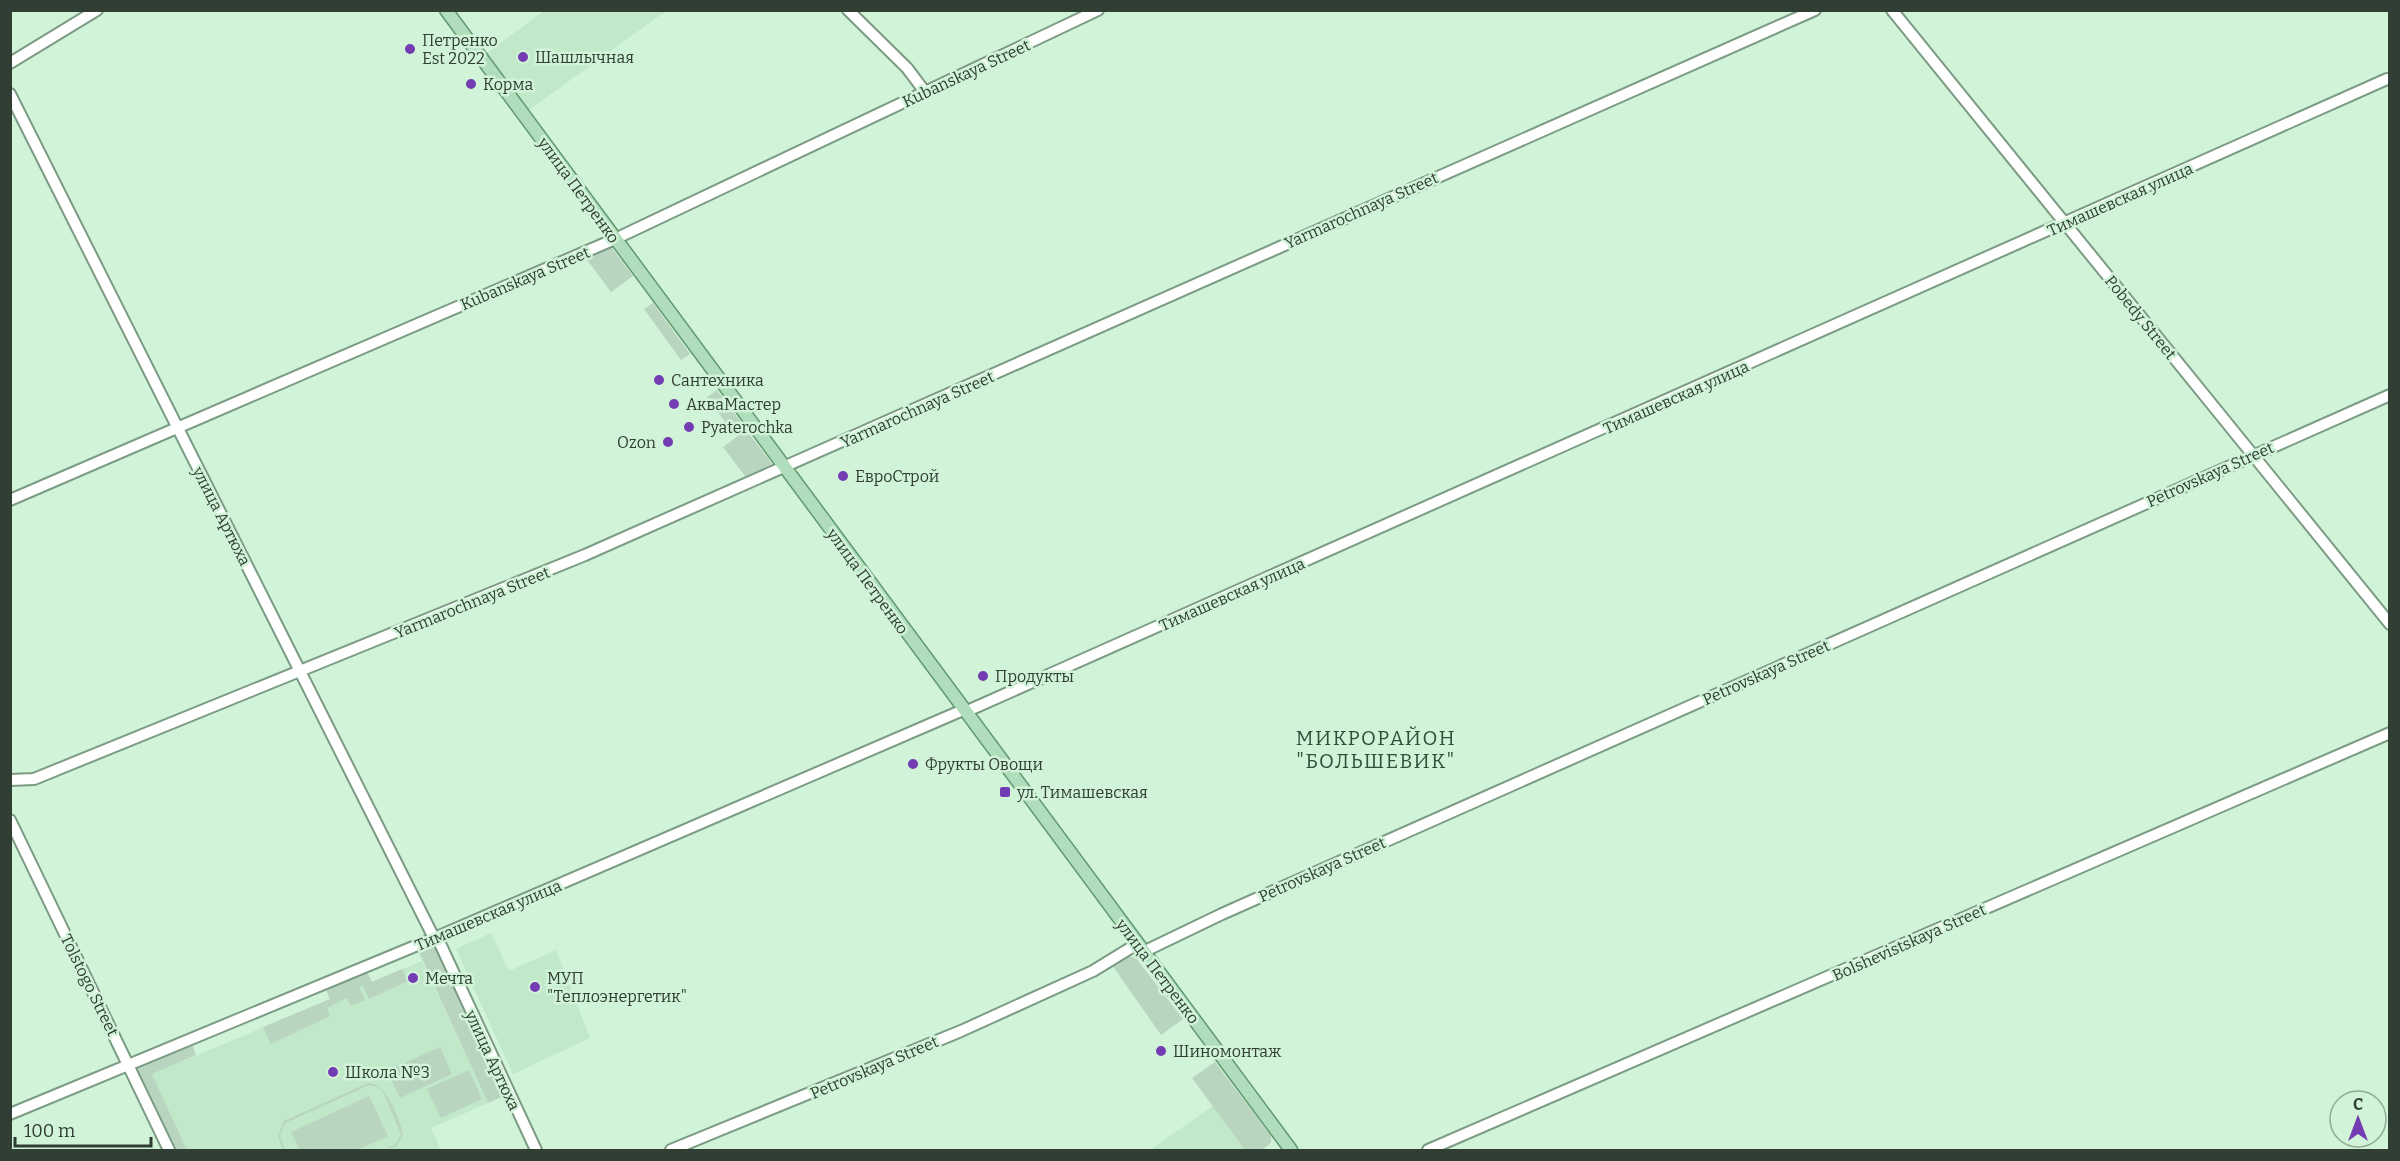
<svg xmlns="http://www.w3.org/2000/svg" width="2400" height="1161" font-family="Bitter,serif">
<rect width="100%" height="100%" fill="#d1f3d8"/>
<!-- built -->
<path fill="#c0e8c9" d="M 545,10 L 666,10 L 666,11 L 529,110 L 487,53 Z
M 491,933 L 509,971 L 556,950 L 590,1038 L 513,1074 L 456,949 Z
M 422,961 L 488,1103 L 431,1128 L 441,1150 L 187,1150 L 152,1074 Z
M 1213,1106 L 1245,1150 L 1150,1150 Z"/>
<!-- green -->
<path fill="#b9d5bf" d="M 611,247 L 633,276 L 611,292 L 585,257 Z
M 653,303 L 690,354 L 681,360 L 644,309 Z
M 717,390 L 741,422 L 731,430 L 707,397 Z
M 746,430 L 773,465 L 745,476 L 723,447 Z
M 433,942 L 504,1096 L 488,1103 L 417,948 Z
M 1125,957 L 1135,957 L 1183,1019 L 1161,1035 L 1112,965 Z
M 402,969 L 408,981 L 369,999 L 363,986 L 359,987 L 365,1000 L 351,1006 L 347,998 L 327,1008 L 330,1016 L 271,1044 L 263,1027 L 330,999 L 325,987 L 366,970 L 372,982 Z
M 192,1043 L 196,1055 L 152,1074 L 187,1150 L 173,1150 L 135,1068 Z
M 440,1047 L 452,1074 L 400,1098 L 387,1071 Z
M 1215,1062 L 1271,1136 L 1271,1143 L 1262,1150 L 1245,1150 L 1192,1078 Z
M 469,1070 L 482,1099 L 441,1118 L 427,1089 Z
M 368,1083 C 387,1083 399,1118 403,1134 L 397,1146 L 383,1150 L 396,1144 L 401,1134 L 383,1092 L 378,1087 L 369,1085 L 285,1123 L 280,1136 L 285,1150 L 283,1150 L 278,1136 L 284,1121 Z
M 369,1096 L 388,1136 L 357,1150 L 300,1150 L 291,1132 Z"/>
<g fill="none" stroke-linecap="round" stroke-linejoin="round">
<!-- minor casing -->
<g stroke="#7c9b83" stroke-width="14">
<path id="minor" d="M 848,10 L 907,68 L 925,92
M 1892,10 L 2390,624
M 10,63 L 97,10
M 10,94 C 151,376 295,656 434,938
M 10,500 L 615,239 L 1098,10
M 965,712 L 2387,79
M 10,780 L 34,779 L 585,555 L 1815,10
M 10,820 L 169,1150
M 437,937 L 536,1150
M 1143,952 L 1222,914 L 2390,395
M 10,1114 L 437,937 L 963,710
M 671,1150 L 961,1031 L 1093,971 L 1137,944
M 1428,1150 L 2390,733"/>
</g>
<!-- major casing -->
<g stroke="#619870" stroke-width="15">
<path id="major" d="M 446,10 L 1291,1150"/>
</g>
<!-- minor -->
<use href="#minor" stroke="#fff" stroke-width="10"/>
<!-- major -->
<use href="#major" stroke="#b0debc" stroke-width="12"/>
</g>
<!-- markers -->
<g fill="#743cb3" stroke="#d1f3d8" stroke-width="2">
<circle cx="410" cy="49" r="6"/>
<circle cx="523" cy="57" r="6"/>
<circle cx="471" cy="84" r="6"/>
<circle cx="659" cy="380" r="6"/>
<circle cx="674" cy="404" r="6"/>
<circle cx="689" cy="427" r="6"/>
<circle cx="668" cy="442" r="6"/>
<circle cx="843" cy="476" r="6"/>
<circle cx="983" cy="676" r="6"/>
<circle cx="913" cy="764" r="6"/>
<rect x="999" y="786" width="12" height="12" rx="3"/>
<circle cx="413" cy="978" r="6"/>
<circle cx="535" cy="987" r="6"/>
<circle cx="1161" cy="1051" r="6"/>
<circle cx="333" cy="1072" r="6"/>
</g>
<g text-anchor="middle" stroke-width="5" stroke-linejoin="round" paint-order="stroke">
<!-- poi labels -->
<g font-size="16" fill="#313e34" stroke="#d1f3d8" text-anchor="start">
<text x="422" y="46">Петренко<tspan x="422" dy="18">Est 2022</tspan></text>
<text x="535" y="63">Шашлычная</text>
<text x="483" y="90">Корма</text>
<text x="671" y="386">Сантехника</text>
<text x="686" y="410">АкваМастер</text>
<text x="701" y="433">Pyaterochka</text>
<text x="656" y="448" text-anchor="end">Ozon</text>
<text x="855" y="482">ЕвроСтрой</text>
<text x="995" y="682">Продукты</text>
<text x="925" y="770">Фрукты Овощи</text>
<text x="1017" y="798">ул. Тимашевская</text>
<text x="425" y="984">Мечта</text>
<text x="547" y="984">МУП<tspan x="547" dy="18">"Теплоэнергетик"</tspan></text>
<text x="1173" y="1057">Шиномонтаж</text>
<text x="345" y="1078">Школа №3</text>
</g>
<!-- street labels -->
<g font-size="16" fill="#313e34" stroke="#d1f3d8">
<text transform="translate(966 73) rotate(-25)" y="6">Kubanskaya Street</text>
<text transform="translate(579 190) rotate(54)" y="6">улица Петренко</text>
<text transform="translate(2120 199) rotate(-24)" y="6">Тимашевская улица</text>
<text transform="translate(1361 210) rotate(-24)" y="6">Yarmarochnaya Street</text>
<text transform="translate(525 278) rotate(-23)" y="6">Kubanskaya Street</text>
<text transform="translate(2141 317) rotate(51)" y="6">Pobedy Street</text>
<text transform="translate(1676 397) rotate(-24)" y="6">Тимашевская улица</text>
<text transform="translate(917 409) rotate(-24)" y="6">Yarmarochnaya Street</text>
<text transform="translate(2210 474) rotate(-24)" y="6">Petrovskaya Street</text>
<text transform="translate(222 516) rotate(63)" y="6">улица Артюха</text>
<text transform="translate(868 581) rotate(54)" y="6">улица Петренко</text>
<text transform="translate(1232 594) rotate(-24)" y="6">Тимашевская улица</text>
<text transform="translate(472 602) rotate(-22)" y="6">Yarmarochnaya Street</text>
<text transform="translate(1766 672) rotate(-24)" y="6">Petrovskaya Street</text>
<text transform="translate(1322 869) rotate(-24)" y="6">Petrovskaya Street</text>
<text transform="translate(488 915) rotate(-23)" y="6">Тимашевская улица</text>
<text transform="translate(1909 942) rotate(-24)" y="6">Bolshevistskaya Street</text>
<text transform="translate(1158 971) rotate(53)" y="6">улица Петренко</text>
<text transform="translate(90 985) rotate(64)" y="6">Tolstogo Street</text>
<text transform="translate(493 1060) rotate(65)" y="6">улица Артюха</text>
<text transform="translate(874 1067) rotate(-23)" y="6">Petrovskaya Street</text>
</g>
<!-- quarter labels -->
<g font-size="20" letter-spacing="1.5" fill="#334f3a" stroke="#d1f3d8">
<text x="1376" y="745">МИКРОРАЙОН<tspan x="1376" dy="23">"БОЛЬШЕВИК"</tspan></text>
</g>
</g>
<!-- border -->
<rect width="2400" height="1161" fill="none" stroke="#313e34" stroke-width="24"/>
<!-- north arrow -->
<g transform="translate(2358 1119)"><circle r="28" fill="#d1f3d8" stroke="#91ab96" stroke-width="1.5"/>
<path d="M0-4.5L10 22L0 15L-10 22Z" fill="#743cb3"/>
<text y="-9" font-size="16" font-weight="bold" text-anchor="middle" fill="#313e34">С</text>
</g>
<!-- scale -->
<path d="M15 1137v9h136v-9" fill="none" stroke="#313e34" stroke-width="3"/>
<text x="24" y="1137" font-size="18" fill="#313e34" stroke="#d1f3d8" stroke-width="4.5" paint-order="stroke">100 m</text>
</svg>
